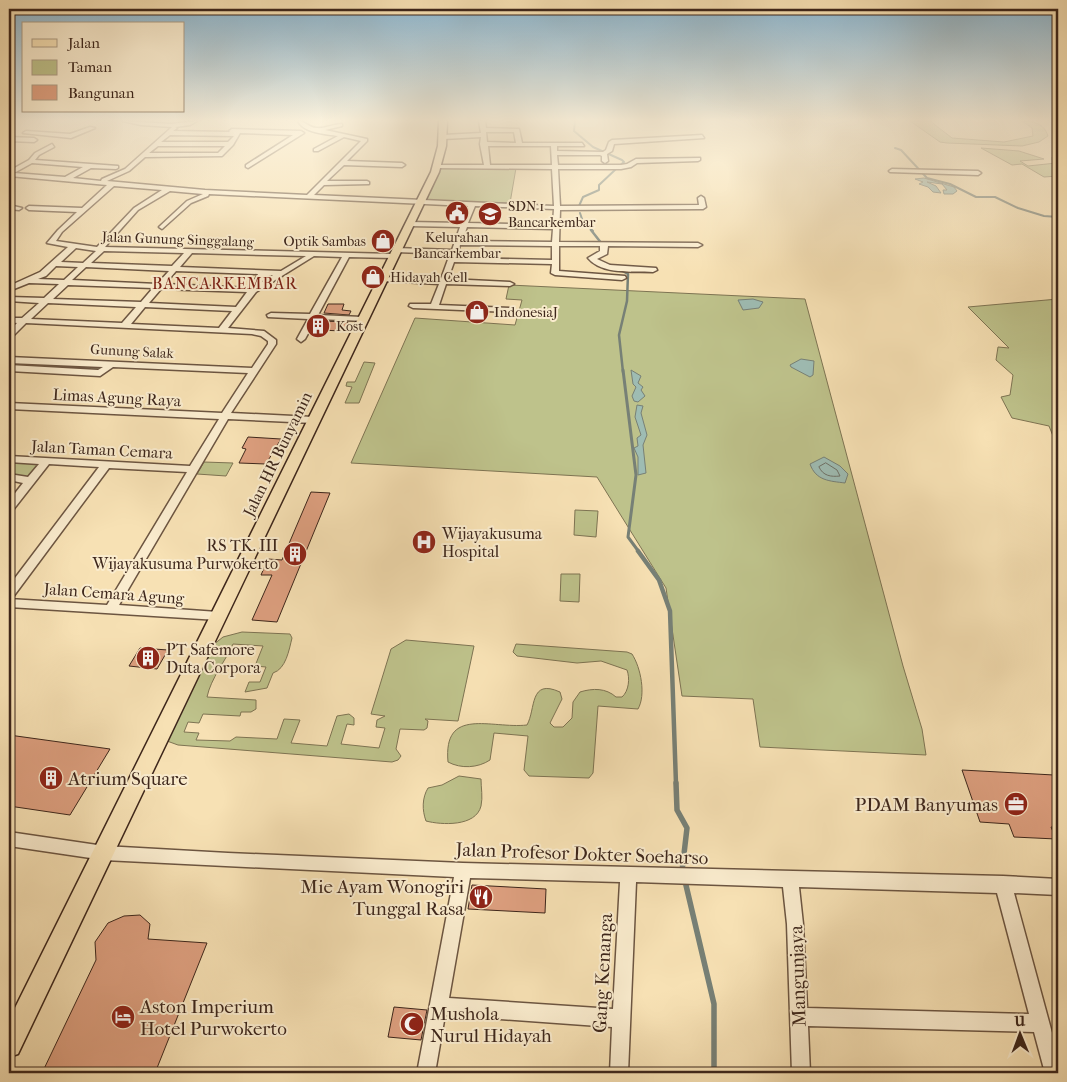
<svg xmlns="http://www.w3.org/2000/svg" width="1067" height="1082" font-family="'IM FELL French Canon',serif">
<rect width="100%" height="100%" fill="#f7e1b4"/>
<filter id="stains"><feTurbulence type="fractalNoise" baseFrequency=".004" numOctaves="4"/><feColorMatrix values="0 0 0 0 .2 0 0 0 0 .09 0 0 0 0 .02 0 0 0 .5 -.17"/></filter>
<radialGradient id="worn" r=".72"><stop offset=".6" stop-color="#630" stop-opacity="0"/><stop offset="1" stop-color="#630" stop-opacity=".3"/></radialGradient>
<!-- green -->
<path fill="#bec28b" stroke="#7e7453" d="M 910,121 L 930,121 L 952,138 L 1004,142 L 1033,136 L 1032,128 L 1022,121 C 1033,121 1044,123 1048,136 L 1039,142 L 1022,146 L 947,143 L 940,142 Z
M 981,148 L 1019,151 L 1044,159 L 1020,161 L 1028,166 L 1056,163 L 1052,160 L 1052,157 L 1057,156 L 1058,176 L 1044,177 L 1022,164 L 1012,165 Z
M 436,167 L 516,168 L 510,203 L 423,201 Z
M 509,285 L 805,299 L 903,666 L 922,729 L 926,755 L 760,747 L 753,699 L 682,696 L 666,588 L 597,477 L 351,463 L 415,318 L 515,325 L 522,300 L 506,299 Z
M 1058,299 L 1058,440 L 1053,436 L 1049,426 L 1012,418 L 1001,397 L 1010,395 L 1013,375 L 996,360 L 998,347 L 1009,348 L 968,307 Z
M 22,361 L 107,365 L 100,372 L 16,367 Z
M 364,362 L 375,363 L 359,403 L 345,403 L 352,387 L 346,386 L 347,382 L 355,382 Z
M 9,462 L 41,464 L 31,479 L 9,475 Z
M 204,462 L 233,463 L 226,476 L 197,474 Z
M 575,510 L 598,511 L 596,537 L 574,535 Z
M 561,574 L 580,574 L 579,602 L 560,601 Z
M 242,632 L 290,634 L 292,638 C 289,650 286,669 273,673 L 267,688 L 245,692 L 249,682 L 260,682 L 266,667 L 255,666 L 263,646 L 233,644 C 225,662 211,678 207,697 L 256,700 L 256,709 L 251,712 L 241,712 L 240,716 L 203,714 L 199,723 L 188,722 L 184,732 L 199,733 L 196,740 L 230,741 L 236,737 L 277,739 L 284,719 L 300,720 L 291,743 L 327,746 L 337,716 L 349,714 L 354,718 L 354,725 L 347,724 L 341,744 L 379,748 L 385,728 L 376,727 L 377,720 L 385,716 L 371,714 L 391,649 L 406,640 L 474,646 L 458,721 L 425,719 L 428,721 L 427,728 L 424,730 L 400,729 L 396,749 L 401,756 L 398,760 L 392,762 L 178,745 L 167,741 L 208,649 L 223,637 Z
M 516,644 L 627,652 L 632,654 C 641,668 646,695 638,709 L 598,706 L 593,773 L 589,778 L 529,776 L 524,770 L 528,736 L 494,733 L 490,760 C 478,768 461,769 448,762 C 443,706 491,729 527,725 C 536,709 529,678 560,692 L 562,699 L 550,723 L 554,727 L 563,727 L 572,718 L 573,702 L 580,692 C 593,688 606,688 616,697 L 622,697 C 629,691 630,678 627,670 L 601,661 L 577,663 L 517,656 L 513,652 Z
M 459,776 L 481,779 C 481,788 483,797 481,806 C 476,827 441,825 426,821 C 422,810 422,798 428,788 L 442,785 Z"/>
<!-- water -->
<path fill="#9ebcb3" stroke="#778076" d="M 924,178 L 954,187 L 957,191 L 953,194 L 944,194 L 943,190 L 947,190 L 942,184 L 927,182 L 936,186 L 941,193 L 933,192 L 928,187 L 919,184 L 923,182 L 915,179 Z
M 753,299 L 763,302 L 759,308 L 743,310 L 738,300 Z
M 801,359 L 814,361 L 813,375 L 810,377 L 791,367 L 790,365 Z
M 631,370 L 641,376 L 638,383 L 643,387 L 641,390 L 645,396 L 638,402 L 634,401 L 632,396 L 636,387 L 633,384 Z
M 637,405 L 643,406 L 641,413 L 647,435 L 643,445 L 646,473 L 638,475 L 638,457 L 634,448 L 638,446 L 637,438 L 641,435 L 635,417 Z
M 824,457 L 840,466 L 848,474 L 845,483 C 830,481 816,481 810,464 Z"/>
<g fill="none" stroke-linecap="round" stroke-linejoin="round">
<!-- shore -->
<path stroke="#6e7167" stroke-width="1" d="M 826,463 L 837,470 L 840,476 C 831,477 823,476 819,467 Z"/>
<!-- stream-far4 -->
<path stroke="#778076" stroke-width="2" d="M 575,121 L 574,131 L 593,147 L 622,160 L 624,162 L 619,166
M 895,148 L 901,150 L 927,178 L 950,184 L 976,197 L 995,197 L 1018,208 L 1044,216 L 1058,217
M 579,206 L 583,197 L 599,190 L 599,185 L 616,169
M 580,213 L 583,222 L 593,231"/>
<!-- stream-far3 -->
<path stroke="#778076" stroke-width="2.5" d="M 591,230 L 602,244
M 621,270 L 628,274 L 627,301 L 619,335 L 623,372"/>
<!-- stream-far2 -->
<path stroke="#778076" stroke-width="3" d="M 623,370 L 636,475 L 628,537 L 639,552"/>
<!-- stream-far1 -->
<path stroke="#778076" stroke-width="4.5" d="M 638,551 L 659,580 L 670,611 L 676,784"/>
<!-- stream -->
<path stroke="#778076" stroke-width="5.5" d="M 676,783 L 677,810 L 687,828 L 682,871
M 685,881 L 714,1004 L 714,1073"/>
</g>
<!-- building -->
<path fill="#dea080" stroke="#3d261b" d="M 328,304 L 344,304 L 342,310 L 351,311 L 349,315 L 324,313 Z
M 320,321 L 348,322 L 344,331 L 317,330 Z
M 248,437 L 281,439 L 266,464 L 239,463 L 246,449 L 242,448 Z
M 311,492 L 330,493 L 277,622 L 252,620 L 272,575 L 261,575 L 268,559 L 282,560 Z
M 140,648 L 168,650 L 157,669 L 129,666 Z
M 9,735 L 110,749 L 70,815 L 9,806 Z
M 962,770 L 1054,775 L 1058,786 L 1058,827 L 1051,827 L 1056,839 L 1014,837 L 1009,824 L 980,822 Z
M 472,885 L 546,889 L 545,913 L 468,909 Z
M 140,915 L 150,924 L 148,939 L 207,943 L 155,1073 L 42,1073 L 96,960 L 95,942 L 108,923 L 124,916 Z
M 394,1007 L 427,1010 L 421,1040 L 388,1037 Z"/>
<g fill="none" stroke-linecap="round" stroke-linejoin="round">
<!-- minor casing -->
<g stroke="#6c5541" stroke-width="3">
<path id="minor" d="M 123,121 L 171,124 L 197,121 L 190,125 L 175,127 L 177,128 L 173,131 L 230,132 L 229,131 L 232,129 L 301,131 L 304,133 L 248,168 L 246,167 L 246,165 L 293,135 L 240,133 L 233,145 L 222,156 L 145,157 L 129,171 L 107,181 L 205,190 L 307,195 L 361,141 L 344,137 L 318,151 L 314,151 L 314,149 L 338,136 C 326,134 304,133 298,121 C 305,121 309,128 317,128 C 324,129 334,124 342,124 L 342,126 L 325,130 L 367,139 L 367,141 L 347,161 L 402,163 L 405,165 L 402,167 L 344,165 L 327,181 L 367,181 L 369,182 L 369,184 L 324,185 L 314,195 L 554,206 L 552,169 L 437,168 L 437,166 L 439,165 L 484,165 L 480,144 L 481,137 L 443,139 L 440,137 L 443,135 L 481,133 L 479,121 L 485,121 L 486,128 L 519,129 L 522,143 L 582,143 L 584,146 L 557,146 L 557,151 L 603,152 L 606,150 L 609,142 L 612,140 L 702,135 L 704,138 L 614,144 L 612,151 L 607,154 L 608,161 L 605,163 L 602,161 L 602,156 L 600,155 L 557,155 L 558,165 L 621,165 L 627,164 L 636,159 L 700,158 L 700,160 L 698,161 L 637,163 L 631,167 L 621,169 L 558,169 L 560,206 L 699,205 L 698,198 L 701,196 L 704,198 L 706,207 L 703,209 L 560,210 L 559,242 L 698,243 L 702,245 L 698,247 L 608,246 L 607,254 L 597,259 L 610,265 L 656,268 L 657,270 L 653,272 C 633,271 602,275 588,258 L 600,251 L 600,246 L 559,246 L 559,271 L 625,276 L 626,278 L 622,280 L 555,275 L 551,273 L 552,264 L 454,262 L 448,279 L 510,282 L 514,284 L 510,286 L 446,284 L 439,305 L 510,308 L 514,310 L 513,312 L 413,308 L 409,306 L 410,304 L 431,304 L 439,284 L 382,281 L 378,279 L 382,277 L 441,279 L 450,254 L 396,252 L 392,250 L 396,248 L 452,250 L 460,227 L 409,226 L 406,224 L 409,222 L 462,223 L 468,206 L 209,194 L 208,196 L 191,203 L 162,229 L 159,227 L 160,226 L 187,201 L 203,194 L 170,191 L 138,210 L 105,247 L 393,254 L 397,256 L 393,258 L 349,257 L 318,315 L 362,317 L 365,317 L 365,321 L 316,319 L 305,339 L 301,342 L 297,339 L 308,319 L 268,317 L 267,315 L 271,313 L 310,314 L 342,257 L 314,256 L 256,292 L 228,328 L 264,331 L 276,340 L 276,344 L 231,413 L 313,417 L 318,420 L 313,423 L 228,419 L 119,605 L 218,612 L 222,613 L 224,616 L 222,619 L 218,620 L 9,607 L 9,599 L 107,605 L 187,472 L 109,468 L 13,597 L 9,598 L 9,586 L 99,467 L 49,464 L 13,510 L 9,511 L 9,501 L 23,483 L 9,480 L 9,474 L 28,477 L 39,464 L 9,462 L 9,456 L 190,466 L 219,419 L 9,409 L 9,403 L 222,413 L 248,373 L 113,367 L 100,376 L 9,371 L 9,365 L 98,370 L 103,367 L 9,363 L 9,357 L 252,368 L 268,344 L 268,341 L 261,336 L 252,334 L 26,323 L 12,337 L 9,337 L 9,331 L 17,323 L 9,322 L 9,318 L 22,318 L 39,303 L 9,301 L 9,297 L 44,298 L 59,284 L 29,283 L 9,291 L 9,286 L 40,272 L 68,247 L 47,243 L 58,230 L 77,212 L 29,210 L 26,208 L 29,206 L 82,208 L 107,185 L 9,176 L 9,171 L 29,160 L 35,153 L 52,144 L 54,147 L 39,155 L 35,160 L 118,166 L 118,168 L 116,169 L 91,168 L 73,178 L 101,181 L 102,179 L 125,169 L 172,127 L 141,125 ZM 486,132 L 514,132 L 516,143 L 487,142 ZM 170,135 L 234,136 L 228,142 L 161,142 ZM 158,146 L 225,146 L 218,153 L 149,153 ZM 488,146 L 551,146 L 552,165 L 490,165 ZM 32,163 L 83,167 L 65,177 L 14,173 ZM 114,186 L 162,190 L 134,208 L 97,247 L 56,241 L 62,232 ZM 475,206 L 554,209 L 553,225 L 468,223 ZM 467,227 L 553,229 L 552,242 L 462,241 ZM 460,245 L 552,246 L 552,260 L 456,258 ZM 76,248 L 96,251 L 83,263 L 61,262 ZM 104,251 L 184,253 L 172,266 L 91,263 ZM 192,253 L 306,256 L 281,271 L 180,267 ZM 56,266 L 78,267 L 64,280 L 38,279 L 46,276 ZM 86,267 L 169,271 L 157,284 L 72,280 ZM 176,271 L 258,274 L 251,288 L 165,284 ZM 266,275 L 273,275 L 262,282 ZM 68,285 L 153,288 L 141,302 L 53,299 ZM 161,289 L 247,292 L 236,307 L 149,303 ZM 48,303 L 136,307 L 122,323 L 31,319 ZM 145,307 L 232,311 L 219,328 L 131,324 Z
M 90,127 L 95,128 L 71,138 L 23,133 L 26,131 L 70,134 Z
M 9,137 L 34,138 L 37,140 L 34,142 L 9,141 Z
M 892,169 L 978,171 L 981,173 L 978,175 L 890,172 L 889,171 Z
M 9,205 L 22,208 L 19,210 L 9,209 Z
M 9,832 L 104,846 L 228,853 L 463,863 L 1003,876 L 1058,879 L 1058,895 L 1014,893 L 1058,1055 L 1058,1073 L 1045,1073 L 1034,1032 L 808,1026 L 810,1073 L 792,1073 L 787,924 L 783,887 L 636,882 L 628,1073 L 610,1073 L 612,1027 L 445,1015 L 435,1073 L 417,1073 L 454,877 L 104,860 L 9,846 ZM 470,878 L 620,882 L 613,1009 L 449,998 ZM 799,887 L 997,893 L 1029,1014 L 807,1008 L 803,924 Z"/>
</g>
<!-- major casing -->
<g stroke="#3d261b" stroke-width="3">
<path id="major" d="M 439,121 L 447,121 L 446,146 L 439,172 L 18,1054 L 9,1057 L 9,1020 L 431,172 L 438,146 Z"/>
</g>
<!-- minor -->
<use href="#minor" fill="#faecce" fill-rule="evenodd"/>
<!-- major -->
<use href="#major" fill="#f7e1b4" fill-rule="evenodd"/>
</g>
<!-- sky -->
<linearGradient id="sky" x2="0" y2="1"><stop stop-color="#8ab7d3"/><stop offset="0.44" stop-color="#fbf2dd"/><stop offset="1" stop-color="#fbf2dd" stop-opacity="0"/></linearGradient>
<rect width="1067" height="273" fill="url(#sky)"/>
<!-- icons -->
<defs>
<g id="civic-disc" transform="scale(1.25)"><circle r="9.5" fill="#8f2418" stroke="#faecce"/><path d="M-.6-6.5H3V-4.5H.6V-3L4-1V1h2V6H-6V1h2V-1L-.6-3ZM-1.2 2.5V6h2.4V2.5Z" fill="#fff"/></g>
<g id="school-disc" transform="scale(1.25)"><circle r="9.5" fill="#8f2418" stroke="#faecce"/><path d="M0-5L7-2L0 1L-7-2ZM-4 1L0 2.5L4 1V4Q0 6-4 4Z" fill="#fff"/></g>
<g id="shop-disc" transform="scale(1.25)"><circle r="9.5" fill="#8f2418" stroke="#faecce"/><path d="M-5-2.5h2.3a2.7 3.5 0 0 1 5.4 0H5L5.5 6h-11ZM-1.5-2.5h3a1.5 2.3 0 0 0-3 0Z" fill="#fff"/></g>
<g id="building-disc" transform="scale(1.25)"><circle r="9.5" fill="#8f2418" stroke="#faecce"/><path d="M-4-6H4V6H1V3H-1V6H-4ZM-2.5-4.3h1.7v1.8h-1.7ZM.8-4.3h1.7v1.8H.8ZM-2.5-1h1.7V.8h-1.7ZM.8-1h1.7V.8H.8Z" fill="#fff"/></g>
<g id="hospital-disc" transform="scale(1.25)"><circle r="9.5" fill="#8f2418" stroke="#faecce"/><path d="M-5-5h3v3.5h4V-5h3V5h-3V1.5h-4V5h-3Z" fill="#fff"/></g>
<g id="office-disc" transform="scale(1.25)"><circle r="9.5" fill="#8f2418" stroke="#faecce"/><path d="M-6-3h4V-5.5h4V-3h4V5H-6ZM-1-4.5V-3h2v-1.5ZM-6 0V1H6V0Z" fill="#fff"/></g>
<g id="restaurant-disc" transform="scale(1.25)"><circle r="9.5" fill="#8f2418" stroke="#faecce"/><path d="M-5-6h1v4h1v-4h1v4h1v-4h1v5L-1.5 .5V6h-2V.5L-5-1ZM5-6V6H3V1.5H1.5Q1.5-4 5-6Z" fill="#fff"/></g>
<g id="hotel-disc" transform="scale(1.25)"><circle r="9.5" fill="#8f2418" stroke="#faecce"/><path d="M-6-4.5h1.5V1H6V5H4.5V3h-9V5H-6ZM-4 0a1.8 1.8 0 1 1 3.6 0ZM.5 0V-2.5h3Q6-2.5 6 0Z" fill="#fff"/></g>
<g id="mosque-disc" transform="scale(1.25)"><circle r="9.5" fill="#8f2418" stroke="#faecce"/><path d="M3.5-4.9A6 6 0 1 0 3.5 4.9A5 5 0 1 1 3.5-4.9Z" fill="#fff"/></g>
</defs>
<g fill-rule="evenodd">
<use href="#civic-disc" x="457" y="213"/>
<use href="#school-disc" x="490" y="214"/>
<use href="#shop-disc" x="383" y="241"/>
<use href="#shop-disc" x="373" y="277"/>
<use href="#shop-disc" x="477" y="312"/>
<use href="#building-disc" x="318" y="326"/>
<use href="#hospital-disc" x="424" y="542"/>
<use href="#building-disc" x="295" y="554"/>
<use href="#building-disc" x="148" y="658"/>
<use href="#building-disc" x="51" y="778"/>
<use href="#office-disc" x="1016" y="804"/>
<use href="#restaurant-disc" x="481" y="897"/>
<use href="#hotel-disc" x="123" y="1017"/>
<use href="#mosque-disc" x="412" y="1024"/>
</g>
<g text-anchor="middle" stroke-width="4" stroke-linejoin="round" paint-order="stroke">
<!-- far-poi labels -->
<g font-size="14" fill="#3d261b" stroke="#faecce" text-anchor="start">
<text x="508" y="211">SDN 1<tspan x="508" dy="16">Bancarkembar</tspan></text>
<text x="457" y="242" text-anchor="middle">Kelurahan<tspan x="457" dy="16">Bancarkembar</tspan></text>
<text x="366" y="246" text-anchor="end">Optik Sambas</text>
<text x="390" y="282">Hidayah Cell</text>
<text x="494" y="317">IndonesiaJ</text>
<text x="336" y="331">Kost</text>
</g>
<!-- far-street labels -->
<g font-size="14" fill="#3d261b" stroke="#faecce">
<text transform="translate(178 239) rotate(2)" y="5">Jalan Gunung Singgalang</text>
<text transform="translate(132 351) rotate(3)" y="5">Gunung Salak</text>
</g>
<!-- far-quarter labels -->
<g font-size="16" letter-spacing="1" fill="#7a1f14" stroke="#faecce">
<text x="225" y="289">BANCARKEMBAR</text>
</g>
<!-- street labels -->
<g font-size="16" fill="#3d261b" stroke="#faecce">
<text transform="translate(117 397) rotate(3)" y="6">Limas Agung Raya</text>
<text transform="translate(102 449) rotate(3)" y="6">Jalan Taman Cemara</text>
<text transform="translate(277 454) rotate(-64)" y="6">Jalan HR Bunyamin</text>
<text transform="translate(114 593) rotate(4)" y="6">Jalan Cemara Agung</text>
</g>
<!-- poi labels -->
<g font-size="16" fill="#3d261b" stroke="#faecce" text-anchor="start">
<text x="442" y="539">Wijayakusuma<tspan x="442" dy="18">Hospital</tspan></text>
<text x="278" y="551" text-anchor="end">RS TK. III<tspan x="278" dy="18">Wijayakusuma Purwokerto</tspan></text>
<text x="166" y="655">PT Safemore<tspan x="166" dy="18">Duta Corpora</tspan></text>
</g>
<!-- near-poi labels -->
<g font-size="19" fill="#3d261b" stroke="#faecce" text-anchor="start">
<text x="68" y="785">Atrium Square</text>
<text x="998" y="811" text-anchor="end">PDAM Banyumas</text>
<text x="464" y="893" text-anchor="end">Mie Ayam Wonogiri<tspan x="464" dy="22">Tunggal Rasa</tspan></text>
<text x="140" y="1013">Aston Imperium<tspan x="140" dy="22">Hotel Purwokerto</tspan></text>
<text x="430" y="1020">Mushola<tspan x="430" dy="22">Nurul Hidayah</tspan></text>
</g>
<!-- near-street labels -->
<g font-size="19" fill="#3d261b" stroke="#faecce">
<text transform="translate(582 853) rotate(2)" y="7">Jalan Profesor Dokter Soeharso</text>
<text transform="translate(602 973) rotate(-87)" y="7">Gang Kenanga</text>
<text transform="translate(797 976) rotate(-92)" y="7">Mangunjaya</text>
</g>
</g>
<!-- margin -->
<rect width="1067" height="1082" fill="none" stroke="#f7e1b4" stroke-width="30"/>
<rect x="10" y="10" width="1047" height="1062" fill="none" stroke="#3d261b" stroke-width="2.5"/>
<rect x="15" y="15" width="1037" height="1052" fill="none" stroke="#3d261b"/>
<!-- legend -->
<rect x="22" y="22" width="162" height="90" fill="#faecce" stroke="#ae9d86"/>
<rect x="32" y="39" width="25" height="8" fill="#f7e1b4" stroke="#ae9d86"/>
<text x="68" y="48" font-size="15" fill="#3d261b">Jalan</text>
<rect x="32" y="60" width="25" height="15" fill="#bec28b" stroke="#ae9d86"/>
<text x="68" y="72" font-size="15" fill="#3d261b">Taman</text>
<rect x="32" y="85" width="25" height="15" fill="#dea080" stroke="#ae9d86"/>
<text x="68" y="98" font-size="15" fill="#3d261b">Bangunan</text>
<!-- north arrow -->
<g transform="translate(1020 1034) rotate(359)" stroke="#faecce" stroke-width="4" paint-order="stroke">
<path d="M0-4L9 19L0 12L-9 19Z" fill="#3d261b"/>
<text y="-8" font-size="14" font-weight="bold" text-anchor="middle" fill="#3d261b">U</text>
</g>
<rect width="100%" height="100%" filter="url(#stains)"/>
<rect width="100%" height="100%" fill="url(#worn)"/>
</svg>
